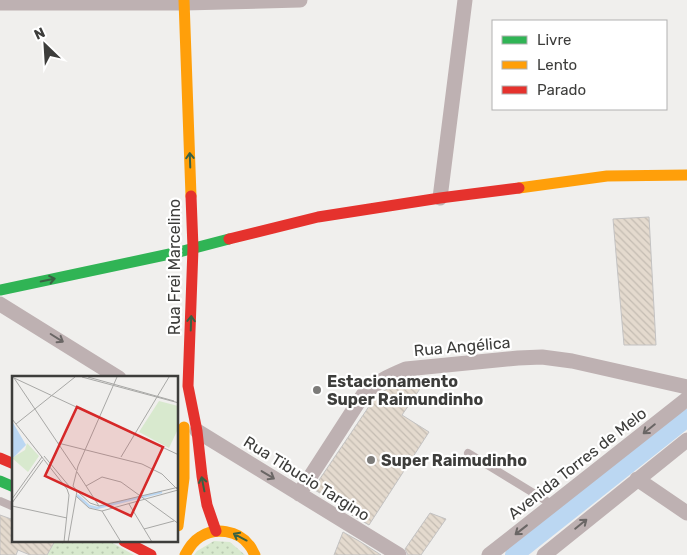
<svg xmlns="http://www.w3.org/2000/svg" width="687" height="555" font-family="Rubik,sans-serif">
<defs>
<pattern id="green-dots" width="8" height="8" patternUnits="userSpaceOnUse" patternTransform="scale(1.25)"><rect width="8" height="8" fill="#d8e9ce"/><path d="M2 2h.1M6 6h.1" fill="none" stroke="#bac9b2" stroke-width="1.8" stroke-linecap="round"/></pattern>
<pattern id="building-back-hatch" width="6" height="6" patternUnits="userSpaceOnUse" patternTransform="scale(1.25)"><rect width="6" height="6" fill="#e4dace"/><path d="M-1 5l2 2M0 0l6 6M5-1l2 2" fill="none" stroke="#c4bcb2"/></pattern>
</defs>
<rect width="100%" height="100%" fill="#f0efed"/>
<!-- green -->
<path fill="url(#green-dots)" d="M 54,541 L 109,541 L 134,555 L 47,555 Z
M 214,541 L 230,542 L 245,555 L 194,555 L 197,551 Z"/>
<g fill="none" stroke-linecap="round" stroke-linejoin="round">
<!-- canal -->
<path stroke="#bbd7f2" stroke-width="18" d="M 514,555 L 687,418"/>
</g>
<!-- building -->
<path fill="url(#building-back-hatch)" stroke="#c3c2c2" d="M 649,217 L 656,345 L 624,345 L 613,219 Z
M 426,380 L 402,415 L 429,432 L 369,525 L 350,514 L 351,511 L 313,489 L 374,399 L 380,393 L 398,383 Z
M 430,513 L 446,519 L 421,555 L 408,555 L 405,549 Z
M 0,515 L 14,520 L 14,541 L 55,541 L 47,555 L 30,555 L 18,550 L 16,555 L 0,555 Z
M 343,532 L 359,541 L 381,555 L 334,555 Z"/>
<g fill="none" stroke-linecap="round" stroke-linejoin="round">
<!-- lane -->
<path stroke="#beb1b2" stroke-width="8" d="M 468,453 L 553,505
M 0,501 L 14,507"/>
<!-- street -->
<path stroke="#beb1b2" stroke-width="15" d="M 0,3 L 184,3 L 300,0
M 440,198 L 465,0
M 0,304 L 119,378
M 197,431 L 399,555
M 637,479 L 687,513
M 299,494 L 363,395 C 378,381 387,377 406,369 L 518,358 L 542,357 L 572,361 L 687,387
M 489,555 L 687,399
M 544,555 L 687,440"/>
<!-- fast -->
<path stroke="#30b455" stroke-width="11" d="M 0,290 L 179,252 L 229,239
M 0,481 L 14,487"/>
<!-- slow -->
<path stroke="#ff9f0a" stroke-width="11" d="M 184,0 L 191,196
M 519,188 L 607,176 L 687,175
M 178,526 L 184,478 L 184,427
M 185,555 C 189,548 193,541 200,537 C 215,527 238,530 249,545 C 252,548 253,552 255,555"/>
<!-- jam -->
<path stroke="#e5322d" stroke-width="11" d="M 191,196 L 193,248 L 188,386 L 197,431 L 202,476 L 207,505 L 216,531
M 229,239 L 318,217 L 440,198 L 519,188
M 0,458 L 14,464
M 124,541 L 151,555"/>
</g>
<!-- one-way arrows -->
<defs><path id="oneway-shaft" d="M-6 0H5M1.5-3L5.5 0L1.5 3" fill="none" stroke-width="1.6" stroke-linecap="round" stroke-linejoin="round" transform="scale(1.25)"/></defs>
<g stroke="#396143">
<use href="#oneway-shaft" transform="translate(190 160) rotate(-92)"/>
<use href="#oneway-shaft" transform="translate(48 280) rotate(-12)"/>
<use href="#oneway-shaft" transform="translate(191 323) rotate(-88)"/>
<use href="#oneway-shaft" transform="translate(203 484) rotate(-101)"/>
<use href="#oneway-shaft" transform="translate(240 537) rotate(-152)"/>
</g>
<g stroke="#6a6665">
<use href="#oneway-shaft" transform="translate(57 338) rotate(32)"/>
<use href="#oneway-shaft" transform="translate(649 429) rotate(141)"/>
<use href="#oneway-shaft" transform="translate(268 475) rotate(31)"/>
<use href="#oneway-shaft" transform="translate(581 524) rotate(-39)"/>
<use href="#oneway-shaft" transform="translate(521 530) rotate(142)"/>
</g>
<!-- markers -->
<g fill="#7c7b79" stroke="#fff" stroke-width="2">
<circle cx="317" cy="390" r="5"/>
<circle cx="371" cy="460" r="5"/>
</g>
<g text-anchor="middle" stroke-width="4.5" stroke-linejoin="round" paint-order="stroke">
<!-- street labels -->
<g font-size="16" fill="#3d3d3b" stroke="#fff">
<text transform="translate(174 267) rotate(-90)" y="6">Rua Frei Marcelino</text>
<text transform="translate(462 346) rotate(-5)" y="6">Rua Angélica</text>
<text transform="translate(577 463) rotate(-38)" y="6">Avenida Torres de Melo</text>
<text transform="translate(307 478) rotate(32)" y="6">Rua Tibucio Targino</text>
</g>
<!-- poi labels -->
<g font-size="16" font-weight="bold" fill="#3d3d3b" stroke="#fff" text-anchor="start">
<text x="327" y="387">Estacionamento<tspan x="327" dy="18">Super Raimundinho</tspan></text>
<text x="381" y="466">Super Raimudinho</text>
</g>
</g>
<!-- overview -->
<g transform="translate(12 376)">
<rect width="166" height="166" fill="#f0efed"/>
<path d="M 15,67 L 27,80 L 16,96 L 0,82 L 13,74 Z" fill="#d8e9ce"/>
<path d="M 147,25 L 166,30 L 166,53 L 157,72 L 127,56 Z" fill="#d8e9ce"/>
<path d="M 0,45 L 14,69 L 2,81 L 0,81 Z" fill="#bbd7f2"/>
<path fill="none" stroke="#bbd7f2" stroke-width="2.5" d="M 65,119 L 77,130 L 85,132 L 150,116"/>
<path fill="none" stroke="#a8a8a6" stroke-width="1" d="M 0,1 L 167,79M 70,1 L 167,27M 76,1 L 162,25M 2,2 L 64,94M 0,43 L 55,113 L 57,119 L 52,166M 4,48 L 63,1M 46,67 L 130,88 L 150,98 L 167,115M 32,80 L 57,110M 109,81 L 157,1M 65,96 L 87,130M 61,110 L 66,90 L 105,1M 74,110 L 90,101 L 109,106 L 167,148M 66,116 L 78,127 L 87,130 L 167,111M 64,120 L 77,132 L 90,135 L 166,114M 0,123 L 30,81M 0,127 L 31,84M 117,128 L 140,166M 0,130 L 55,142M 90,135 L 109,166M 132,153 L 162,145M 56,166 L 65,115 L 61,110"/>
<path fill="#d62828" fill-opacity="0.15" stroke="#d62828" stroke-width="2.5" d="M 65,31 L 151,71 L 119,140 L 33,100 Z"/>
<rect width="166" height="166" fill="none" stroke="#3d3d3b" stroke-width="2.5"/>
</g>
<!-- legend -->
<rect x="492" y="20" width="175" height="90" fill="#ffffff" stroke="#b1b1b1"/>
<rect x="502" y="36" width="25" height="8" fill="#30b455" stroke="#b1b1b1"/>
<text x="537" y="45" font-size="15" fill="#3d3d3b">Livre</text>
<rect x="502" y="61" width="25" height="8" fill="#ff9f0a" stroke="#b1b1b1"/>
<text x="537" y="70" font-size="15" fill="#3d3d3b">Lento</text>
<rect x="502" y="86" width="25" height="8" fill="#e5322d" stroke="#b1b1b1"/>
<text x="537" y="95" font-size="15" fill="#3d3d3b">Parado</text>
<!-- north arrow -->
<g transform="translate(45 45) rotate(335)" stroke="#ffffff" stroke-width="4" paint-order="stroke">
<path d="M0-4L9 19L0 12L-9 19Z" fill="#3d3d3b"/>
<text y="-8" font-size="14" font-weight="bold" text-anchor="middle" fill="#3d3d3b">N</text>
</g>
</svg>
